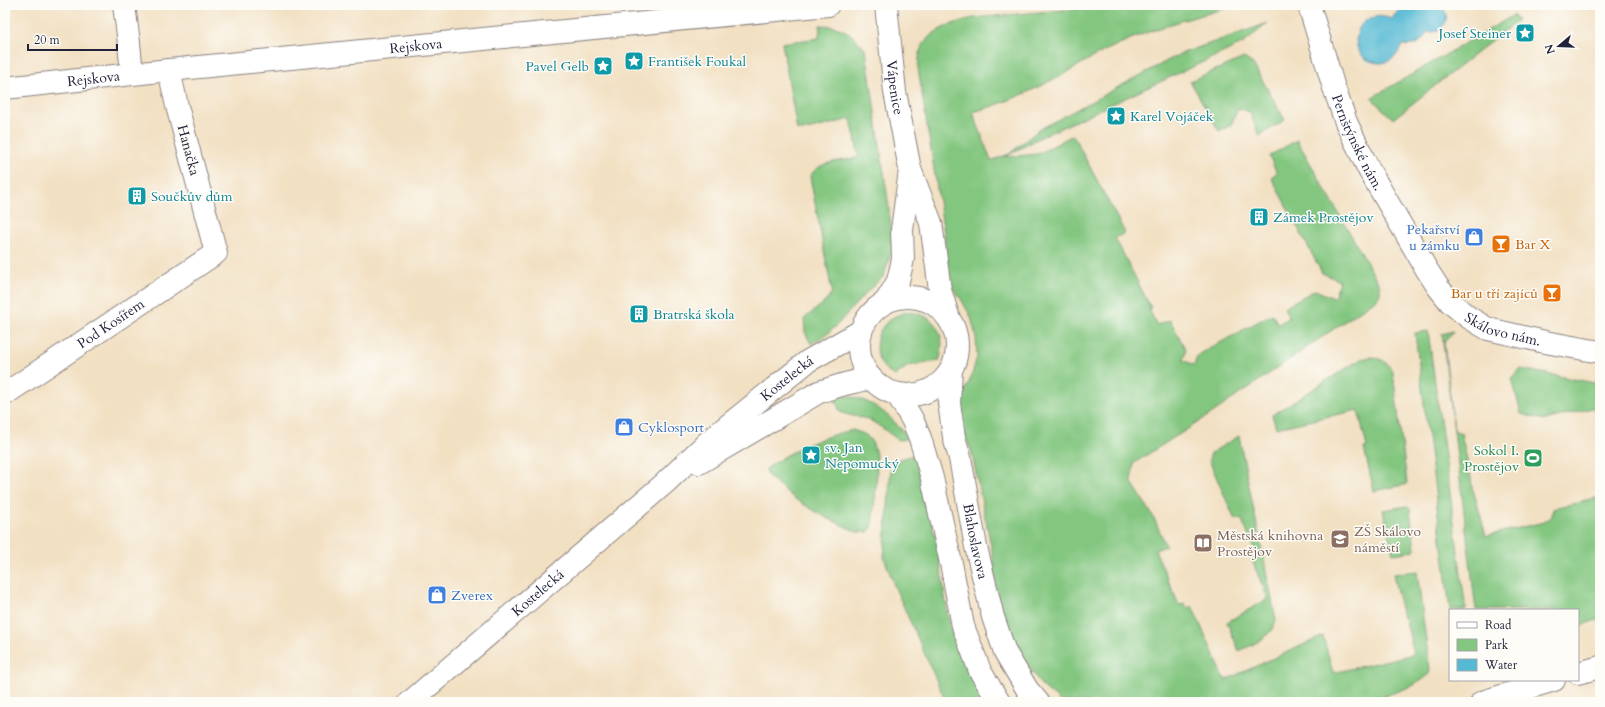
<svg xmlns="http://www.w3.org/2000/svg" width="1605" height="707" font-family="Cardo,serif">
<rect width="100%" height="100%" fill="#fdfcf7"/>
<filter id="ink" filterUnits="userSpaceOnUse"><feTurbulence type="fractalNoise" baseFrequency=".025" numOctaves="2"/><feDisplacementMap in="SourceGraphic" scale="8" xChannelSelector="R" yChannelSelector="G"/><feConvolveMatrix kernelMatrix="1 2 1 2 8 2 1 2 1" color-interpolation-filters="sRGB"/></filter>
<filter id="wash" filterUnits="userSpaceOnUse"><feTurbulence type="fractalNoise" baseFrequency=".012" numOctaves="4" result="noise"/><feDisplacementMap in="SourceGraphic" scale="16" xChannelSelector="R" yChannelSelector="G"/><feGaussianBlur stdDeviation="0.9" result="paint"/><feColorMatrix in="noise" values="0 0 0 0 0 0 0 0 0 0 0 0 0 0 0 0 0 1.4 0 .05"/><feComposite in="paint" operator="in"/></filter>
<g filter="url(#wash)">
<rect width="100%" height="100%" fill="#f2e0c2"/>
<!-- green -->
<path fill="#82c67f" stroke="#52745d" d="M 1118,5 L 1239,5 C 1197,16 1156,27 1117,45 C 1101,52 1086,61 1071,70 C 1040,87 1008,103 973,112 L 991,161 L 1009,154 L 1040,129 L 1180,54 L 1268,23 L 1244,43 L 1041,137 L 1005,157 L 1038,154 L 1073,135 L 1125,233 L 1115,238 L 1151,308 L 1149,309 L 1157,325 L 1170,320 L 1186,350 L 1183,360 L 1194,365 L 1198,355 L 1272,314 L 1278,324 L 1289,318 L 1284,307 L 1315,290 L 1334,298 L 1340,281 L 1322,273 L 1271,177 L 1277,173 L 1269,156 L 1297,140 L 1380,286 L 1380,294 L 1377,299 L 1208,416 L 1134,463 L 1131,481 L 1153,516 L 1166,546 L 1155,550 L 1179,605 L 1185,604 L 1187,608 L 1192,606 L 1225,680 L 1323,636 L 1333,673 L 1414,654 L 1405,617 L 1403,617 L 1393,574 L 1417,571 L 1430,671 C 1425,686 1379,697 1365,702 L 1061,702 L 1041,685 L 1018,650 L 1003,618 L 996,586 L 992,550 L 971,450 L 961,426 L 959,403 L 971,378 L 977,357 L 976,336 L 971,317 L 961,299 L 949,283 L 944,233 L 918,68 C 919,61 919,50 923,44 C 934,28 955,23 973,18 Z
M 1514,15 L 1518,20 L 1393,119 L 1371,98 Z
M 820,25 C 845,27 850,32 866,50 L 888,200 L 893,246 L 884,276 L 862,297 L 837,325 L 827,334 L 811,344 L 805,332 L 804,319 L 826,301 L 832,292 L 810,177 C 818,160 842,162 859,157 L 851,119 L 807,130 L 797,130 L 782,43 L 819,38 Z
M 1244,58 L 1253,64 L 1285,120 L 1259,136 L 1251,115 L 1252,113 L 1238,108 L 1231,125 L 1219,131 L 1190,81 Z
M 903,313 C 932,309 949,334 939,361 L 908,366 L 895,376 C 866,361 872,322 903,313 Z
M 1428,331 L 1466,610 L 1450,610 L 1415,333 Z
M 1453,331 L 1444,343 L 1454,430 L 1461,433 L 1471,478 L 1472,487 L 1475,496 L 1486,536 L 1544,522 L 1550,518 L 1553,509 L 1557,508 L 1557,507 L 1582,502 L 1582,501 L 1599,497 L 1600,619 L 1578,626 L 1578,610 L 1476,610 L 1442,334 Z
M 1371,357 C 1382,358 1389,363 1393,373 L 1407,483 L 1404,485 L 1374,491 L 1364,448 L 1367,447 L 1358,410 L 1276,428 L 1272,415 L 1361,359 Z
M 1521,369 L 1600,384 L 1600,406 L 1545,420 L 1521,414 L 1512,378 Z
M 844,396 C 872,398 892,417 908,438 C 905,439 902,440 899,440 C 894,438 880,425 873,422 C 863,416 851,417 840,412 L 834,397 Z
M 853,430 C 857,432 864,433 867,436 C 885,450 873,506 872,527 L 868,532 L 857,532 L 825,517 L 795,499 L 767,475 L 766,469 C 791,450 822,436 853,430 Z
M 1239,436 L 1276,620 C 1272,637 1254,644 1239,651 L 1227,622 L 1268,599 L 1251,558 L 1257,555 L 1241,518 L 1235,520 L 1209,460 L 1211,453 Z
M 916,454 L 938,549 L 948,617 L 957,644 L 976,685 L 987,702 L 946,702 L 894,585 L 884,557 L 891,468 L 894,461 Z
M 1407,506 L 1410,509 L 1415,549 L 1413,551 L 1393,554 L 1383,510 Z"/>
<!-- water -->
<path fill="#55b9d3" stroke="#3c6e87" d="M 1422,5 L 1440,5 C 1454,17 1443,34 1427,32 C 1422,43 1414,47 1403,45 C 1398,54 1392,63 1380,63 C 1343,62 1351,4 1392,19 C 1398,8 1407,7 1417,10 Z"/>
</g>
<g filter="url(#ink)">
<g fill="none" stroke-linecap="round" stroke-linejoin="round">
<!-- street casing -->
<g stroke="#8a817e" stroke-width="24">
<g id="street">
<path d="M 124,5 L 129,43 L 132,74"/>
<path id="s1" d="M 1309,5 L 1334,88 L 1346,122 L 1369,170 L 1427,270 L 1438,287 L 1450,302 L 1468,317 L 1488,329 L 1545,342 L 1600,352"/>
<path id="s2" d="M 5,88 L 169,70 L 828,5"/>
<path id="s3" d="M 5,394 L 216,253 L 177,106 L 169,70"/>
</g>
</g>
<!-- secondary casing -->
<g stroke="#8a817e" stroke-width="24">
<g id="secondary">
<path id="s4" d="M 886,5 L 895,92 L 910,169 L 931,223 L 940,290 L 949,319"/>
<circle cx="908" cy="346" r="49"/>
<path d="M 885,303 L 898,281 L 903,259 L 902,230 L 910,170"/>
<path id="s5" d="M 951,370 L 949,403 L 954,437 L 960,458 L 976,547 L 993,617 L 1005,652 L 1027,689 L 1038,702"/>
<path d="M 897,394 L 912,419 L 920,438 L 932,478 L 951,563 L 963,626 L 980,671 L 999,702"/>
<path d="M 699,463 L 819,392 L 845,384 L 871,378"/>
<path d="M 1578,673 L 1600,667"/>
<path id="s6" d="M 410,702 L 665,483 L 711,439 L 808,361 L 861,331"/>
<path d="M 1482,702 L 1554,680"/>
</g>
</g>
<!-- street -->
<use href="#street" stroke="#fff" stroke-width="22"/>
<!-- secondary -->
<use href="#secondary" stroke="#fff" stroke-width="22"/>
</g>
</g>
<!-- icons -->
<defs>
<g id="sight-square" transform="scale(1)"><rect x="-9" y="-9" width="18" height="18" rx="4" fill="#0f9aa8" stroke="#fdfcf7"/><path d="M0-6L1.8-2.2L6-1.7L2.9 1.2L3.7 5.4L0 3.3L-3.7 5.4L-2.9 1.2L-6-1.7L-1.8-2.2Z" fill="#fff"/></g>
<g id="building-square" transform="scale(1)"><rect x="-9" y="-9" width="18" height="18" rx="4" fill="#0f9aa8" stroke="#fdfcf7"/><path d="M-4-6H4V6H1V3H-1V6H-4ZM-2.5-4.3h1.7v1.8h-1.7ZM.8-4.3h1.7v1.8H.8ZM-2.5-1h1.7V.8h-1.7ZM.8-1h1.7V.8H.8Z" fill="#fff"/></g>
<g id="shop-square" transform="scale(1)"><rect x="-9" y="-9" width="18" height="18" rx="4" fill="#3f7fe0" stroke="#fdfcf7"/><path d="M-5-2.5h2.3a2.7 3.5 0 0 1 5.4 0H5L5.5 6h-11ZM-1.5-2.5h3a1.5 2.3 0 0 0-3 0Z" fill="#fff"/></g>
<g id="bar-square" transform="scale(1)"><rect x="-9" y="-9" width="18" height="18" rx="4" fill="#e8710a" stroke="#fdfcf7"/><path d="M-6-5H6L.8 .8V4.5H3.5V6h-7V4.5H-.8V.8Z" fill="#fff"/></g>
<g id="stadium-square" transform="scale(1)"><rect x="-9" y="-9" width="18" height="18" rx="4" fill="#2e9e5b" stroke="#fdfcf7"/><path d="M0-5a6.5 5 0 1 0 0 10a6.5 5 0 1 0 0-10ZM-3.5-1.8h7v3.6h-7Z" fill="#fff"/></g>
<g id="school-square" transform="scale(1)"><rect x="-9" y="-9" width="18" height="18" rx="4" fill="#8d6e63" stroke="#fdfcf7"/><path d="M0-5L7-2L0 1L-7-2ZM-4 1L0 2.5L4 1V4Q0 6-4 4Z" fill="#fff"/></g>
<g id="library-square" transform="scale(1)"><rect x="-9" y="-9" width="18" height="18" rx="4" fill="#8d6e63" stroke="#fdfcf7"/><path d="M-6-4Q-3-5.5-.7-3.5V5Q-3 3-6 4ZM6-4Q3-5.5 .7-3.5V5Q3 3 6 4Z" fill="#fff"/></g>
</defs>
<g fill-rule="evenodd">
<use href="#sight-square" x="1525" y="33"/>
<use href="#sight-square" x="634" y="61"/>
<use href="#sight-square" x="603" y="66"/>
<use href="#sight-square" x="1116" y="116"/>
<use href="#building-square" x="137" y="196"/>
<use href="#building-square" x="1259" y="217"/>
<use href="#shop-square" x="1474" y="237"/>
<use href="#bar-square" x="1501" y="244"/>
<use href="#bar-square" x="1552" y="293"/>
<use href="#building-square" x="639" y="314"/>
<use href="#shop-square" x="624" y="427"/>
<use href="#sight-square" x="811" y="455"/>
<use href="#stadium-square" x="1533" y="458"/>
<use href="#school-square" x="1340" y="539"/>
<use href="#library-square" x="1203" y="543"/>
<use href="#shop-square" x="437" y="595"/>
</g>
<g text-anchor="middle" stroke-width="3" stroke-linejoin="round" paint-order="stroke">
<!-- culture labels -->
<g font-size="14" fill="#0d838f" stroke="#fdfcf7" text-anchor="start">
<text x="1511" y="38" text-anchor="end">Josef Steiner</text>
<text x="648" y="66">František Foukal</text>
<text x="589" y="71" text-anchor="end">Pavel Gelb</text>
<text x="1130" y="121">Karel Vojáček</text>
<text x="151" y="201">Součkův dům</text>
<text x="1273" y="222">Zámek Prostějov</text>
<text x="653" y="319">Bratrská škola</text>
<text x="825" y="452">sv. Jan<tspan x="825" dy="16">Nepomucký</tspan></text>
</g>
<!-- street labels -->
<g font-size="14" fill="#22223b" stroke="#fdfcf7">
<text dy="5" stroke="none"><textPath href="#s2" startOffset="413">Rejskova</textPath></text>
<text dy="5" stroke="none"><textPath href="#s2" startOffset="89">Rejskova</textPath></text>
<text dy="5" stroke="none"><textPath href="#s4" startOffset="83">Vápenice</textPath></text>
<text dy="5" stroke="none"><textPath href="#s1" startOffset="146">Pernštýnské nám.</textPath></text>
<text transform="translate(189 150) rotate(75)" y="5">Hanačka</text>
<text dy="5" stroke="none"><textPath href="#s3" startOffset="127">Pod Kosířem</textPath></text>
<text dy="5" stroke="none"><textPath href="#s1" startOffset="392">Skálovo nám.</textPath></text>
<text dy="5" stroke="none"><textPath href="#s6" startOffset="497">Kostelecká</textPath></text>
<text dy="5" stroke="none"><textPath href="#s5" startOffset="174">Blahoslavova</textPath></text>
<text dy="5" stroke="none"><textPath href="#s6" startOffset="168">Kostelecká</textPath></text>
</g>
<!-- shop labels -->
<g font-size="14" fill="#366cbe" stroke="#fdfcf7" text-anchor="start">
<text x="1460" y="234" text-anchor="end">Pekařství<tspan x="1460" dy="16">u zámku</tspan></text>
<text x="638" y="432">Cyklosport</text>
<text x="451" y="600">Zverex</text>
</g>
<!-- food labels -->
<g font-size="14" fill="#c56008" stroke="#fdfcf7" text-anchor="start">
<text x="1515" y="249">Bar X</text>
<text x="1538" y="298" text-anchor="end">Bar u tří zajíců</text>
</g>
<!-- leisure labels -->
<g font-size="14" fill="#27864d" stroke="#fdfcf7" text-anchor="end">
<text x="1519" y="455">Sokol I.<tspan x="1519" dy="16">Prostějov</tspan></text>
</g>
<!-- education labels -->
<g font-size="14" fill="#785e54" stroke="#fdfcf7" text-anchor="start">
<text x="1354" y="536">ZŠ Skálovo<tspan x="1354" dy="16">náměstí</tspan></text>
<text x="1217" y="540">Městská knihovna<tspan x="1217" dy="16">Prostějov</tspan></text>
</g>
</g>
<!-- margin -->
<rect width="1605" height="707" fill="none" stroke="#fdfcf7" stroke-width="20"/>
<!-- legend -->
<rect x="1449" y="609" width="130" height="72" fill="#fdfcf7" stroke="#a5a5ac"/>
<rect x="1457" y="622" width="20" height="6" fill="#ffffff" stroke="#a5a5ac"/>
<text x="1485" y="629" font-size="12" fill="#22223b">Road</text>
<rect x="1457" y="639" width="20" height="12" fill="#82c67f" stroke="#a5a5ac"/>
<text x="1485" y="649" font-size="12" fill="#22223b">Park</text>
<rect x="1457" y="659" width="20" height="12" fill="#55b9d3" stroke="#a5a5ac"/>
<text x="1485" y="669" font-size="12" fill="#22223b">Water</text>
<!-- north arrow -->
<g transform="translate(1559 46) rotate(251)" stroke="#fdfcf7" stroke-width="3" paint-order="stroke">
<path d="M0-3L7 15L0 10L-7 15Z" fill="#22223b"/>
<text y="-6" font-size="11" font-weight="bold" text-anchor="middle" fill="#22223b">N</text>
</g>
<!-- scale -->
<path d="M28 44v6h89v-6" fill="none" stroke="#22223b" stroke-width="2"/>
<text x="34" y="44" font-size="12" fill="#22223b" stroke="#fdfcf7" stroke-width="3" paint-order="stroke">20 m</text>
</svg>
